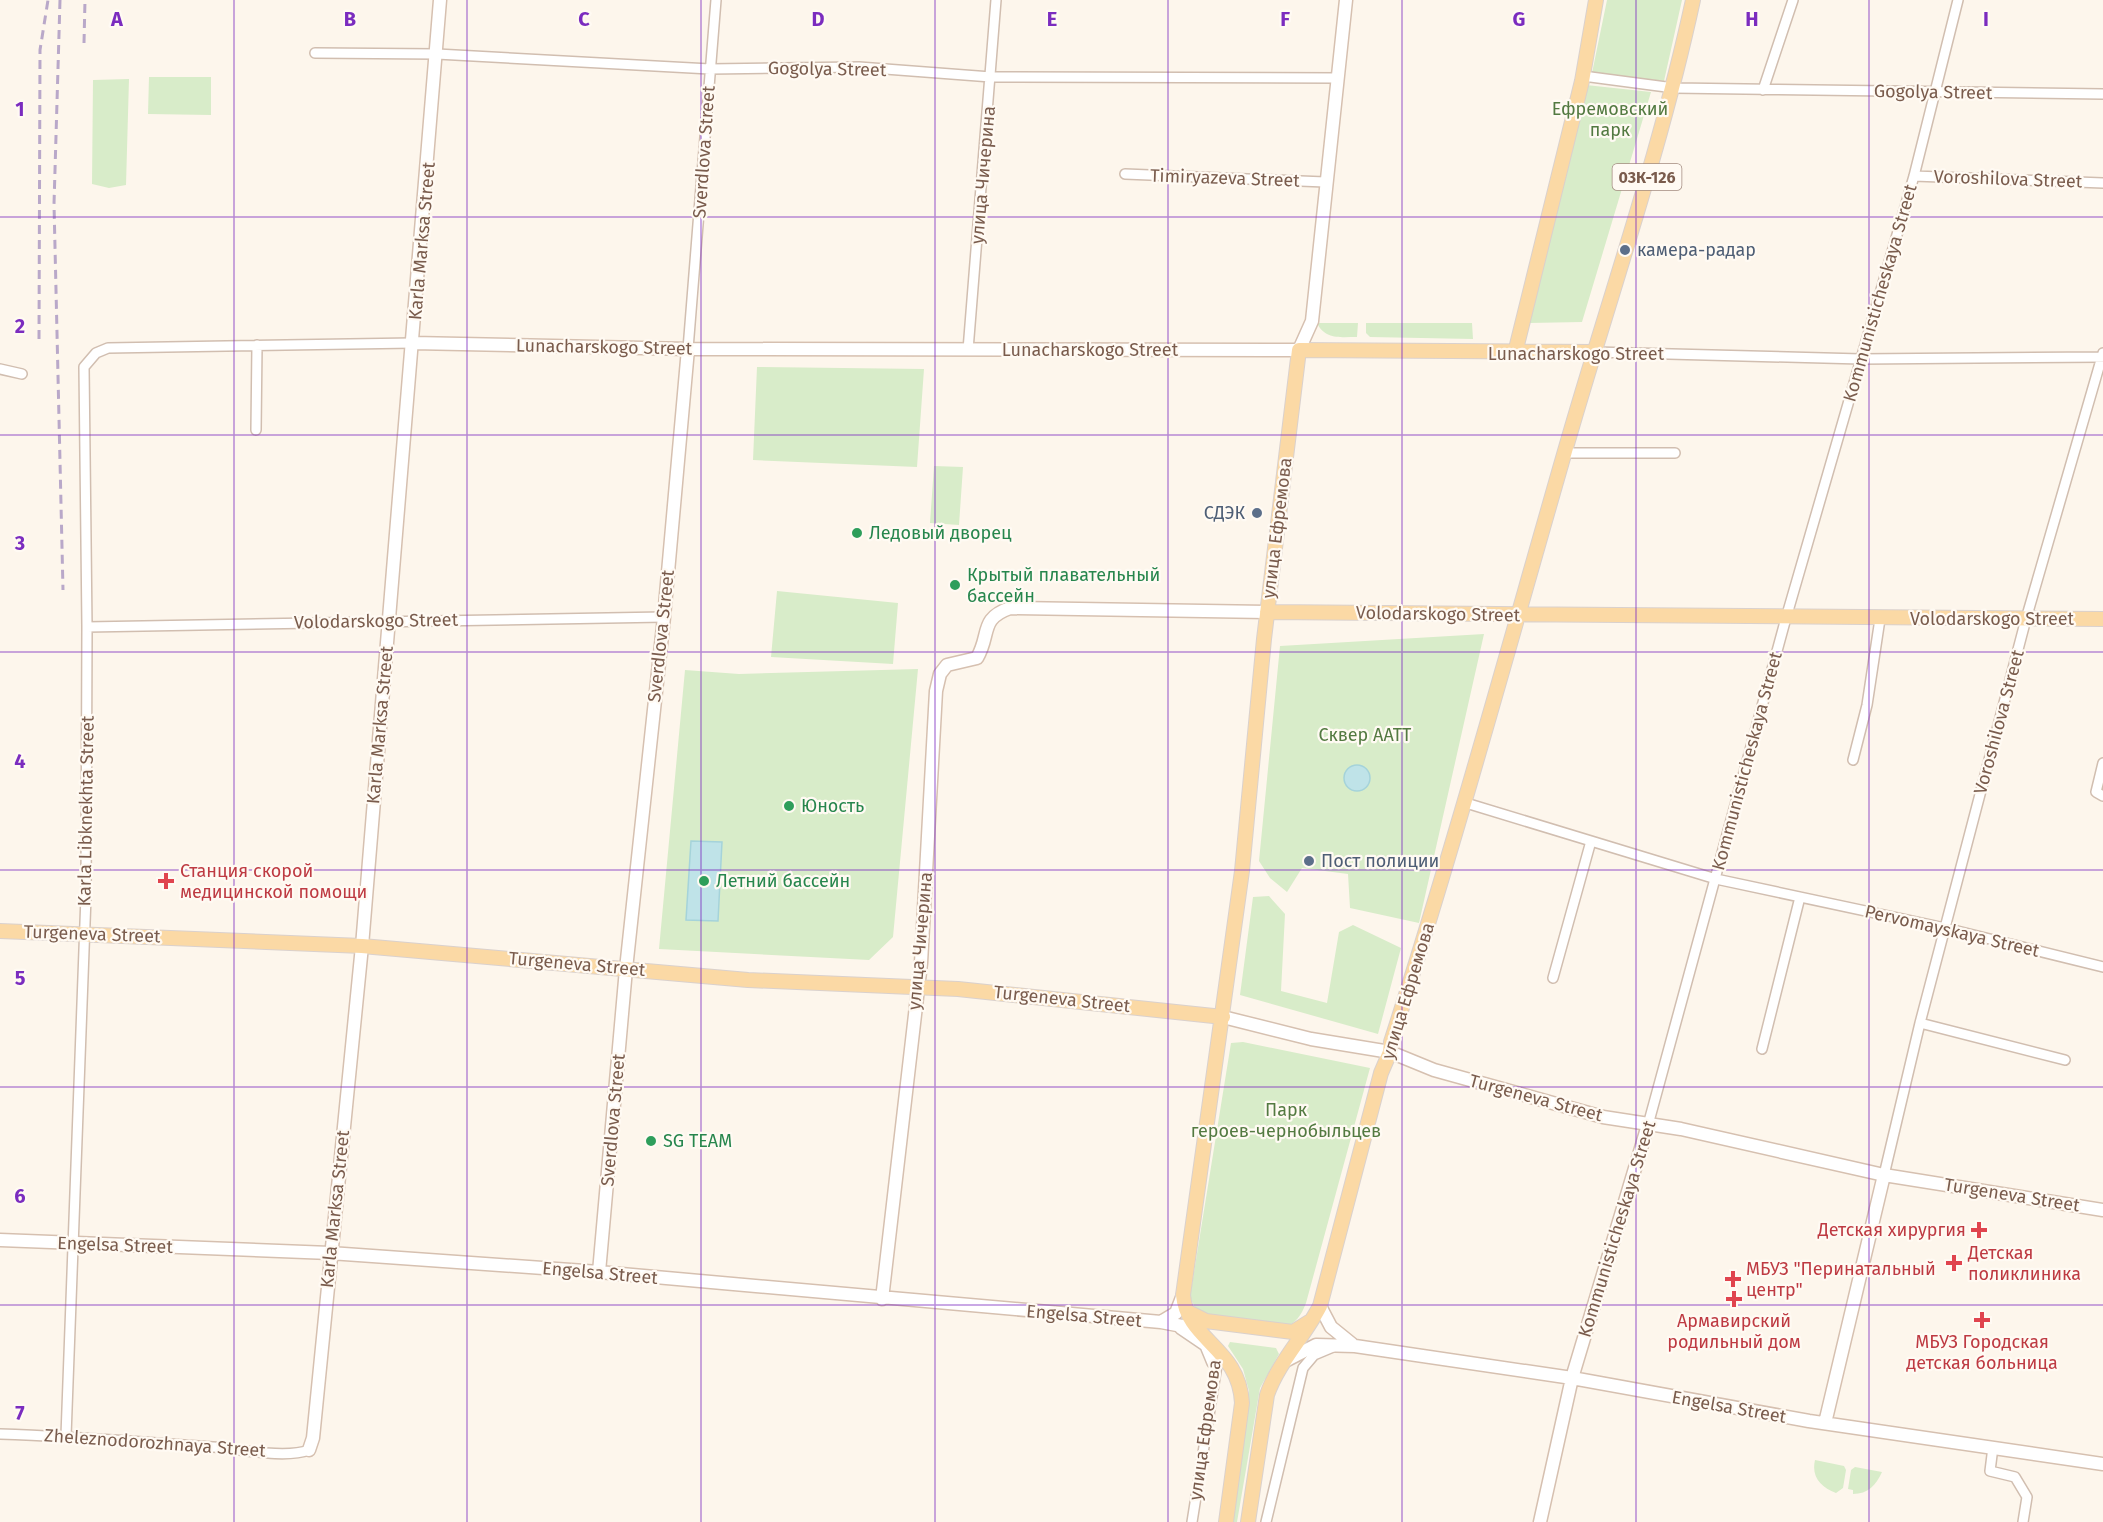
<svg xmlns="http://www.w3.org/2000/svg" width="2103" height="1522" font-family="'Fira Sans',sans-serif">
<rect width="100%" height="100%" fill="#fdf6ec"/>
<!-- green -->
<path fill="#d8ecc9" d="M 1607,0 L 1682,0 L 1664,81 L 1592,73 Z
M 149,77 L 211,77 L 211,115 L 148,114 Z
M 129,79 L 126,185 L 109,188 L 92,184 L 93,80 Z
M 1586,85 L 1651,92 L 1582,322 L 1529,323 Z
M 1317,323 L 1358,323 L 1357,337 C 1341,337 1325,340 1317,323 Z
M 1366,323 L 1472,323 L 1473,339 L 1370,337 L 1366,333 Z
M 757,367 L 924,369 L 917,467 L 753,460 Z
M 934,466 L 963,467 L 959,525 L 930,523 Z
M 777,591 L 898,603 L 893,664 L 771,657 Z
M 1484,634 L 1419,923 L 1350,908 L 1348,874 L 1302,868 L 1287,892 L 1270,878 L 1259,861 L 1280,646 Z
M 918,669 L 893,937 L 869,960 L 659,949 L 685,670 L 739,674 Z
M 1269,896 L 1285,914 L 1281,991 L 1327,1003 L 1339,932 L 1353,925 L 1401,948 L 1378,1034 L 1240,995 L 1253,897 Z
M 1243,1042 L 1370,1068 L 1306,1303 C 1301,1316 1296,1323 1284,1328 L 1198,1314 L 1190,1297 L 1231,1043 Z
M 1230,1342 L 1276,1348 L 1279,1354 L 1260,1388 L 1237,1522 L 1231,1522 L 1249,1391 L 1243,1369 L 1228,1346 Z
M 1815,1460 L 1844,1466 L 1846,1470 L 1843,1488 L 1836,1493 C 1821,1487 1811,1477 1815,1460 Z
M 1855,1467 L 1882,1472 C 1876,1485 1868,1494 1853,1494 L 1853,1490 L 1848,1489 L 1851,1470 Z"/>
<!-- water -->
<path fill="#bfe3e8" stroke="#a5d3da" stroke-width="1.5" d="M1344 778a13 13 0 1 1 26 0a13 13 0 1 1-26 0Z
M 691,841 L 722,842 L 718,921 L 686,920 Z"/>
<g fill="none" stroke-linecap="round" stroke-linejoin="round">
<!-- street casing -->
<g stroke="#d1beb0" stroke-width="12">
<path id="street" d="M 315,53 L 437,54 L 710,69 L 859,67 L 991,77 L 1338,78
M 1583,76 L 1674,88 L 2103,94
M 1763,90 L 1793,0
M 1125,174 L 1325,182
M 1914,176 L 2103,183
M 688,349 L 716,0
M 968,350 L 996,0
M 1594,352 L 1861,359 L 2103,357
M 0,369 L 22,374
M 256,430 L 257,345
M 1564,453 L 1675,453
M 87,627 L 664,617
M 1853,760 L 1867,705 L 1880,619
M 2103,763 L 2096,792 L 2103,796
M 1466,803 L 1716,879 L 1945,928 L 2103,967
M 1553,978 L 1591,841
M 1920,1023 L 2065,1060
M 1762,1049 L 1800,897
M 1648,1125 L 1786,618 L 1914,176 L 1958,0
M 1884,1175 L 1920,1023 L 2026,619 L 2103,353
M 1180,1329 L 1205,1346 L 1212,1363
M 0,1434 C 71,1436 142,1442 213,1447 C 239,1449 285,1459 309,1450
M 66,1436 L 86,896 L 87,627 L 84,367 L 96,353 L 108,348 L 413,343
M 1993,1447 L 1990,1471 L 2015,1477 L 2027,1497 L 2023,1522
M 1192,1522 L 1217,1365 L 1215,1350
M 1266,1522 L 1303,1368 L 1314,1355 L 1333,1347"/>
</g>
<!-- secondary casing -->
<g stroke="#d6c0b0" stroke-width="15">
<path id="secondary" d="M 413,343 L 688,349 L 1299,350 L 1312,321 L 1346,0
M 1223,1017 L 1311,1039 L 1390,1052 L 1434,1070 L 1603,1117 L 1681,1129 L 1884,1175 L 2103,1210
M 0,1240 L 330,1253 L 599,1272 L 1161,1322 L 1198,1329
M 599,1272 L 626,969 L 664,617 L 688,349
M 882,1299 L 921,963 L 936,691 L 940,674 L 947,665 L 977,658 C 991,634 979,619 1010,608 L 1267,612
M 1320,1306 L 1331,1327 L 1352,1344
M 1161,1322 L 1176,1313 L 1183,1295
M 1287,1360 L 1316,1345 L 1355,1346 L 1572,1378 L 1809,1421 L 2103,1464
M 1825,1423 L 1884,1175
M 309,1450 L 313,1438 L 362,946 L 440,0
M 1540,1522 L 1572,1378 L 1648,1125"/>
</g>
<!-- primary casing -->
<g stroke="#dad1cd" stroke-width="16">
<path id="primary" d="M 1515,353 L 1582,81 L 1596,0
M 1267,612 L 2103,619
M 0,931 L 362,946 L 748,980 L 958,989 L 1223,1017
M 1188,1312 L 1206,1321 L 1293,1332 L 1309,1322
M 1226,1522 L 1242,1403 C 1239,1347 1187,1341 1183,1295 L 1242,871 L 1264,639 L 1299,350 L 1594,352
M 1248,1522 L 1267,1395 C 1278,1363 1304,1337 1320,1306 L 1381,1073 L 1390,1052 L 1391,1042 C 1454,847 1508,649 1565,451 C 1608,301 1660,153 1693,0"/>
</g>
<!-- street -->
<use href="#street" stroke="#fff" stroke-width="9"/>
<!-- secondary -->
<use href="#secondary" stroke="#fff" stroke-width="12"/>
<!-- primary -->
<use href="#primary" stroke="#fbd9a5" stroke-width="14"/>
<!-- rail -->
<path stroke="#b9a8c9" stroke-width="3" stroke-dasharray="9 6" stroke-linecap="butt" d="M 60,0 L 54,204 L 63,590
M 84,43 L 85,0
M 39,339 L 40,50 L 48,0"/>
</g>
<!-- grid -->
<path fill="none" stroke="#7b2cbf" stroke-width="1.5" stroke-opacity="0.55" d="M 234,0 L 234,1522M 467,0 L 467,1522M 701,0 L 701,1522M 935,0 L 935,1522M 1168,0 L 1168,1522M 1402,0 L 1402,1522M 1636,0 L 1636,1522M 1869,0 L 1869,1522M 0,217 L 2103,217M 0,435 L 2103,435M 0,652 L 2103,652M 0,870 L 2103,870M 0,1087 L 2103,1087M 0,1305 L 2103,1305"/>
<!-- markers -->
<g fill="#5c6f8a" stroke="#fffaf3" stroke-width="2">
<circle cx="1625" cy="250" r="6"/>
<circle cx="1257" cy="513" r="6"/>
<circle cx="1309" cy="861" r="6"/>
</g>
<g fill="#2e9e5b" stroke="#fffaf3" stroke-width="2">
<circle cx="857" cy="533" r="6"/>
<circle cx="955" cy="585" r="6"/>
<circle cx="789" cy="806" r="6"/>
<circle cx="704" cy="881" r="6"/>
<circle cx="651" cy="1141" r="6"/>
</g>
<g fill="#e0444e" stroke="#fffaf3" stroke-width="2">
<path d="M163 872h6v6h6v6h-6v6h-6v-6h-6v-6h6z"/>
<path d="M1976 1221h6v6h6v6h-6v6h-6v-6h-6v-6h6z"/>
<path d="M1951 1254h6v6h6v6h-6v6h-6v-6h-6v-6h6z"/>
<path d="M1730 1270h6v6h6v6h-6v6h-6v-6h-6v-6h6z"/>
<path d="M1731 1290h6v6h6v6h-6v6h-6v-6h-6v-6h6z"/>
<path d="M1979 1311h6v6h6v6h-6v6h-6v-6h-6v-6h6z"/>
</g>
<g text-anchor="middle" stroke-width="4.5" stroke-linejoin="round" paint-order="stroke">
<!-- shield labels -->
<rect fill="#fffaf3" stroke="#a28b7f" stroke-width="1.5" x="1612.5" y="164" width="69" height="26" rx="4.5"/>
<g font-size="16" font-weight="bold" fill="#7a5c4d">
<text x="1647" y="183">03К-126</text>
</g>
<!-- street labels -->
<g font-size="18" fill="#7a5c4d" stroke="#fffaf3">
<text transform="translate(827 69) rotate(1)" y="6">Gogolya Street</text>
<text transform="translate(1933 92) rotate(1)" y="6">Gogolya Street</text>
<text transform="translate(704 152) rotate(-86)" y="6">Sverdlova Street</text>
<text transform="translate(983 175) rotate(-85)" y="6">улица Чичерина</text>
<text transform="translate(1225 178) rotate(2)" y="6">Timiryazeva Street</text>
<text transform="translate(2008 179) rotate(2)" y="6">Voroshilova Street</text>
<text transform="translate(422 241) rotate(-85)" y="6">Karla Marksa Street</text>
<text transform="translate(1880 293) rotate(-74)" y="6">Kommunisticheskaya Street</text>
<text transform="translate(604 347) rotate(1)" y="6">Lunacharskogo Street</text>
<text x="1090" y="356">Lunacharskogo Street</text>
<text x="1576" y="360">Lunacharskogo Street</text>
<text transform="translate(1277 528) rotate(-83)" y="6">улица Ефремова</text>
<text transform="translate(1438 614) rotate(1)" y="6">Volodarskogo Street</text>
<text x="1992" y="625">Volodarskogo Street</text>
<text transform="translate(376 621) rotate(-1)" y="6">Volodarskogo Street</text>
<text transform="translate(661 636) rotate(-84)" y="6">Sverdlova Street</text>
<text transform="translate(1999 722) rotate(-75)" y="6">Voroshilova Street</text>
<text transform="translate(380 725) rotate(-85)" y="6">Karla Marksa Street</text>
<text transform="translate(1747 761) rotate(-75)" y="6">Kommunisticheskaya Street</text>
<text transform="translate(86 811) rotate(-89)" y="6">Karla Libknekhta Street</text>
<text transform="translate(1952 931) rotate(13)" y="6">Pervomayskaya Street</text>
<text transform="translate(92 934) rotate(2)" y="6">Turgeneva Street</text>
<text transform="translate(920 941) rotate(-85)" y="6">улица Чичерина</text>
<text transform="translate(577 964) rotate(5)" y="6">Turgeneva Street</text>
<text transform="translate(1408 991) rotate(-73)" y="6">улица Ефремова</text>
<text transform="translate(1062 999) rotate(6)" y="6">Turgeneva Street</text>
<text transform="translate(1536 1098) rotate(15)" y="6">Turgeneva Street</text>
<text transform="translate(613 1120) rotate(-85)" y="6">Sverdlova Street</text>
<text transform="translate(2012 1195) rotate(9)" y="6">Turgeneva Street</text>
<text transform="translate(335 1209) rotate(-84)" y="6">Karla Marksa Street</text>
<text transform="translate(1617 1229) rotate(-73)" y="6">Kommunisticheskaya Street</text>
<text transform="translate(115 1245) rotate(2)" y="6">Engelsa Street</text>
<text transform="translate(600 1273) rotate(5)" y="6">Engelsa Street</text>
<text transform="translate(1084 1316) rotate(5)" y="6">Engelsa Street</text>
<text transform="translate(1729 1407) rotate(10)" y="6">Engelsa Street</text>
<text transform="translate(1205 1430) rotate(-82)" y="6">улица Ефремова</text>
<text transform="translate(155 1443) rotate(4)" y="6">Zheleznodorozhnaya Street</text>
</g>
<!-- park labels -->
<g font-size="18" fill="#537a41" stroke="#fffaf3">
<text x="1610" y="115">Ефремовский<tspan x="1610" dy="21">парк</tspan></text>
<text x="1365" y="741">Сквер ААТТ</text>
<text x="1286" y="1116">Парк<tspan x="1286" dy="21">героев-чернобыльцев</tspan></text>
</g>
<!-- service labels -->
<g font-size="18" fill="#4e5e75" stroke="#fffaf3" text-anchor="start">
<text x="1637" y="256">камера-радар</text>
<text x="1245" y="519" text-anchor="end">СДЭК</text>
<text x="1321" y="867">Пост полиции</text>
</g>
<!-- leisure labels -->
<g font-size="18" fill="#27864d" stroke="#fffaf3" text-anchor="start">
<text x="869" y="539">Ледовый дворец</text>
<text x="967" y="581">Крытый плавательный<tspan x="967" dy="21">бассейн</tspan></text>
<text x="801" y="812">Юность</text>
<text x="716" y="887">Летний бассейн</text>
<text x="663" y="1147">SG TEAM</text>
</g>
<!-- health labels -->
<g font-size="18" fill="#be3a42" stroke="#fffaf3" text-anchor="start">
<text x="180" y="877">Станция скорой<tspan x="180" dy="21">медицинской помощи</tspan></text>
<text x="1966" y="1236" text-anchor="end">Детская хирургия</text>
<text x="1968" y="1259">Детская<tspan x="1968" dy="21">поликлиника</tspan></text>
<text x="1746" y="1275">МБУЗ "Перинатальный<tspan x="1746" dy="21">центр"</tspan></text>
<text x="1734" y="1327" text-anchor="middle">Армавирский<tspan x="1734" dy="21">родильный дом</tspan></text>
<text x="1982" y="1348" text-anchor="middle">МБУЗ Городская<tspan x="1982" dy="21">детская больница</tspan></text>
</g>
</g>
<g font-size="20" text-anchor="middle" font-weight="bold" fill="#7b2cbf" stroke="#fffaf3" stroke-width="4.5" stroke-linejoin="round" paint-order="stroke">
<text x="117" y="26">A</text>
<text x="350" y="26">B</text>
<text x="584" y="26">C</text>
<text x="818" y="26">D</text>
<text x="1052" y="26">E</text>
<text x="1285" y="26">F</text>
<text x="1519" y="26">G</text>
<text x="1752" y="26">H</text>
<text x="1986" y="26">I</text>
<text x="20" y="116">1</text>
<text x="20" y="333">2</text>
<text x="20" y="550">3</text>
<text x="20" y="768">4</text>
<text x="20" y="985">5</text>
<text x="20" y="1203">6</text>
<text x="20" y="1420">7</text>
</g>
</svg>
